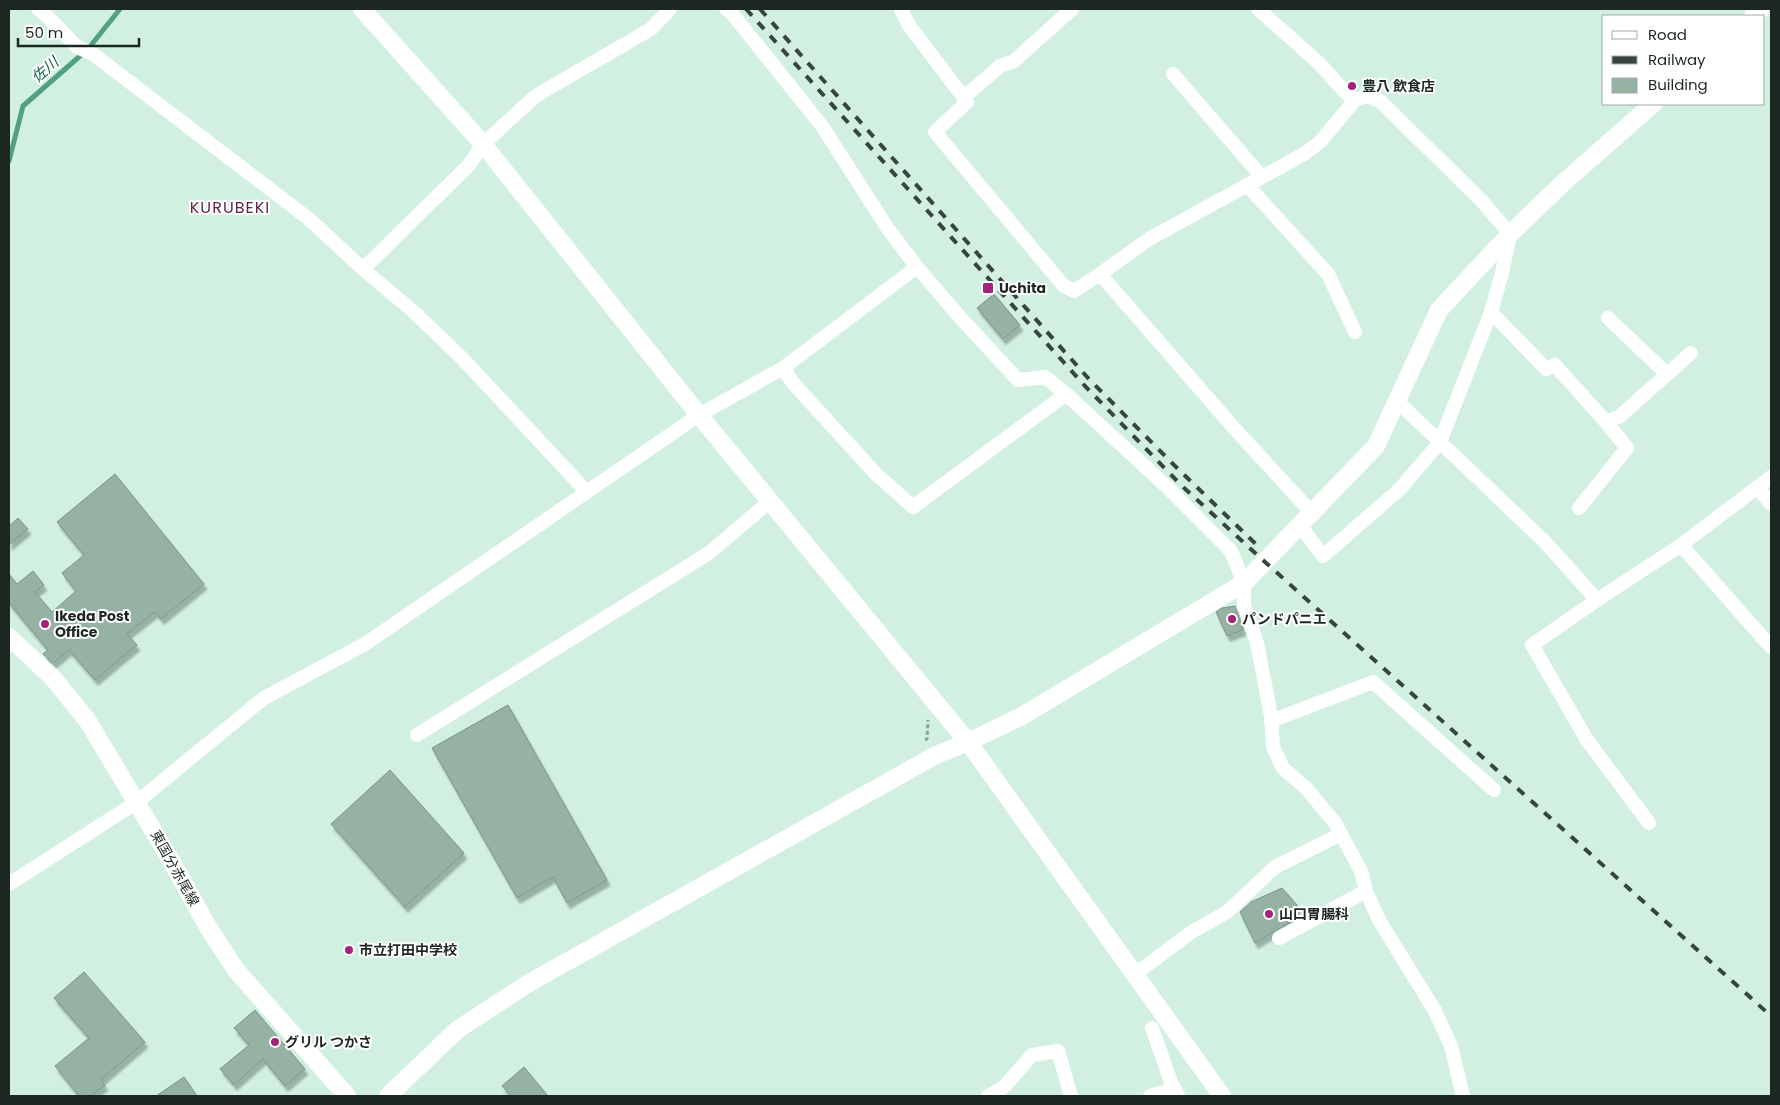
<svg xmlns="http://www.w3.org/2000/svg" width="1780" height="1105" font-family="Poppins,'Noto Sans JP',sans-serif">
<defs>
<filter id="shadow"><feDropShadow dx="3" dy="5.5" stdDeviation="1" flood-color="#0004"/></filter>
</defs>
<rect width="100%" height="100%" fill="#d1f0e0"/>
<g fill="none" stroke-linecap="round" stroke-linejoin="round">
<!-- stream -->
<path stroke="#51a07e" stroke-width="5" d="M 9,161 L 23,106 L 88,49 L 120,9"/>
</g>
<!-- building -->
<path fill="#95b2a3" stroke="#789587" filter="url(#shadow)" d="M 994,294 L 1020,325 L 1003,339 L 977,308 Z
M 115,474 L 204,584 L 161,619 L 155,612 L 127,634 L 137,645 L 95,680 L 69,650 L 53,663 L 43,654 L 48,650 L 9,603 L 9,574 L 17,584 L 33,571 L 44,585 L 35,592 L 52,612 L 76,591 L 62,573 L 84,555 L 57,522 Z
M 18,518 L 28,529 L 9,545 L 9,526 Z
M 1235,606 L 1243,630 L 1227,636 L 1216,612 L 1222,608 Z
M 508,705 L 607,880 L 567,903 L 553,877 L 517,898 L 432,748 Z
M 390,770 L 464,853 L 405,907 L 331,824 Z
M 1282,888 L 1297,905 L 1297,918 L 1255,943 L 1240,912 L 1251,902 Z
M 84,972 L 145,1042 L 101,1080 L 105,1085 L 91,1096 L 79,1096 L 55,1066 L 89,1038 L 54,998 Z
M 255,1010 L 305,1069 L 285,1086 L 263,1059 L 234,1085 L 220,1069 L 249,1045 L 234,1028 Z
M 524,1067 L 548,1096 L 511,1096 L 502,1086 Z
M 184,1077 L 197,1096 L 156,1096 Z"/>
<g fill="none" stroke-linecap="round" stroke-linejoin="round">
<!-- path -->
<path stroke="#8ba296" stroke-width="3" stroke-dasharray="4 2.5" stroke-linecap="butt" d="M 925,740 L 927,739 L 928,720"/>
<!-- minor -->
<path stroke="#fff" stroke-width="14" d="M 38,9 L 43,12 L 77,47 L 93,54 L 309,219 L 363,269 L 414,312 L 461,357 L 586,491
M 726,9 L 730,11 L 822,126 L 888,229 L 917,267 L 958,315 L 1018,380 L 1045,377 L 1066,394 L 1163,483 L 1231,551 L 1244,583 L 1244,606 L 1257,643 L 1271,716 L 1273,747 L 1283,768 L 1306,788 L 1335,823 L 1361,871 L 1366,891 L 1379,920 L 1435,1011 L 1451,1046 L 1463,1096
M 901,9 L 908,24 L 967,102 L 935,132 L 1063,285 L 1074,291 L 1100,274 L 1149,239 L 1304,154 L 1320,142 L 1355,100 L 1366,96 L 1380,101 L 1481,200 L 1510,234 L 1502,273 L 1491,312 L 1546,369 L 1555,365 L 1606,422 L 1619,417 L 1691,353
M 1258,9 L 1320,64 L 1344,91 L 1355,100
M 1173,74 L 1262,177
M 963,98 L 1000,66 L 1014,61 L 1072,9
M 1247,185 L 1328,274 L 1355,332
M 363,269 L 469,165 L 483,144 L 537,95 L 651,29 L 670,9
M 1100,274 L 1234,428 L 1311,512
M 1608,318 L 1667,374
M 783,368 L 793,383 L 876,474 L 913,507 L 1066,394
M 1397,401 L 1545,542 L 1597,600 L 1681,545 L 1771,477
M 1757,487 L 1771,504
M 1579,508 L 1627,448 L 1606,422
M 1299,524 L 1323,556 L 1400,489 L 1440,442 L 1491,312
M 1681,545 L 1771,647
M 1597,600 L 1532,645 L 1587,740 L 1649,823
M 1271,721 L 1373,682 L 1494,790
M 417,735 L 709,553 L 770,501
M 9,884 L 137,802 L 264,698 L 365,644 L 699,415 L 783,368 L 917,267
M 1279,938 L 1366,891
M 1134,975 L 1190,933 L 1227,912 L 1275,867 L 1341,834
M 1152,1028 L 1171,1082 L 1178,1096
M 988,1096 L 1004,1087 L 1032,1055 L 1058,1051 L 1071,1096
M 1150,1096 L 1174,1089"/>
<!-- tertiary -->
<path stroke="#fff" stroke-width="18" d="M 362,9 L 483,144 L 699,415 L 968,742 L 1222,1096
M 1753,16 L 1761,9
M 9,637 L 53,678 L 87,720 L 169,857 L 208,927 L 236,970 L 347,1096
M 388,1096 L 457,1030 L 492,1007 L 529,983 L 936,755 L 968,742 L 1022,716 L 1244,583 L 1376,446 L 1439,310 L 1510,234 L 1563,183 L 1653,104"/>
<!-- rail -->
<path stroke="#37453e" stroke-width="4" stroke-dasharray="9 9" stroke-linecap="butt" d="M 746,9 L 1085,386 L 1182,486 L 1265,562 L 1771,1016
M 760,9 L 1088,378 L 1175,466 L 1261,549"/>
</g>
<!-- markers -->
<g fill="#9f247a" stroke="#fff" stroke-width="2">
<circle cx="1352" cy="86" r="5"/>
<rect x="982" y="282" width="12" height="12" rx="2.5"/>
<circle cx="1232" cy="619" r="5"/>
<circle cx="45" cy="624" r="5"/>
<circle cx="1269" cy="914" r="5"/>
<circle cx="349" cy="950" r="5"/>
<circle cx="275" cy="1042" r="5"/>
</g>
<g text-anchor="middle" stroke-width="4" stroke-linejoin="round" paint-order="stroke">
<!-- poi labels -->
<g font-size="14" font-weight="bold" fill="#1c2722" stroke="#fff" text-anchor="start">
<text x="1362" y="91">豊八 飲食店</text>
<text x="999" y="293">Uchita</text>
<text x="55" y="621">Ikeda Post<tspan x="55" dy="16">Office</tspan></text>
<text x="1242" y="624">パンドパニエ</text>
<text x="1279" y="919">山口胃腸科</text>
<text x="359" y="955">市立打田中学校</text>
<text x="285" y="1047">グリル つかさ</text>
</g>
<!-- street labels -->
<g font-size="14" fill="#1c2722" stroke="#fff">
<text transform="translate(175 868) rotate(61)" y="5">東国分赤尾線</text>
</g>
<!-- water labels -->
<g font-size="15" font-style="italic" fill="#106446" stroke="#fff">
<text transform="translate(45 70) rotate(-41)" y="5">佐川</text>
</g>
<!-- quarter labels -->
<g font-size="16" letter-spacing="1" fill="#62264d" stroke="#fff">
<text x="230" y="213">KURUBEKI</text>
</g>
</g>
<!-- border -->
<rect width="1780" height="1105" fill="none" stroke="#1c2722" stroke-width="20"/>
<!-- legend -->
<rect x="1602" y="15" width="162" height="90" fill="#ffffff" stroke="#a4a9a7"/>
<rect x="1612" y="31" width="25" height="8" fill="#ffffff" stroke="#a4a9a7"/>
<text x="1648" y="40" font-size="15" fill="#1c2722">Road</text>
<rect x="1612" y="56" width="25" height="8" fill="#37453e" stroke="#a4a9a7"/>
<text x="1648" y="65" font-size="15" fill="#1c2722">Railway</text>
<rect x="1612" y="78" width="25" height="15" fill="#95b2a3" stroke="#a4a9a7"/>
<text x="1648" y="90" font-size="15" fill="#1c2722">Building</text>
<!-- scale -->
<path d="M18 38v8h121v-8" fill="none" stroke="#1c2722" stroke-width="2.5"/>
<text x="25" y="38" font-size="15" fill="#1c2722" stroke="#ffffff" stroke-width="4" paint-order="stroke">50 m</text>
</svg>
